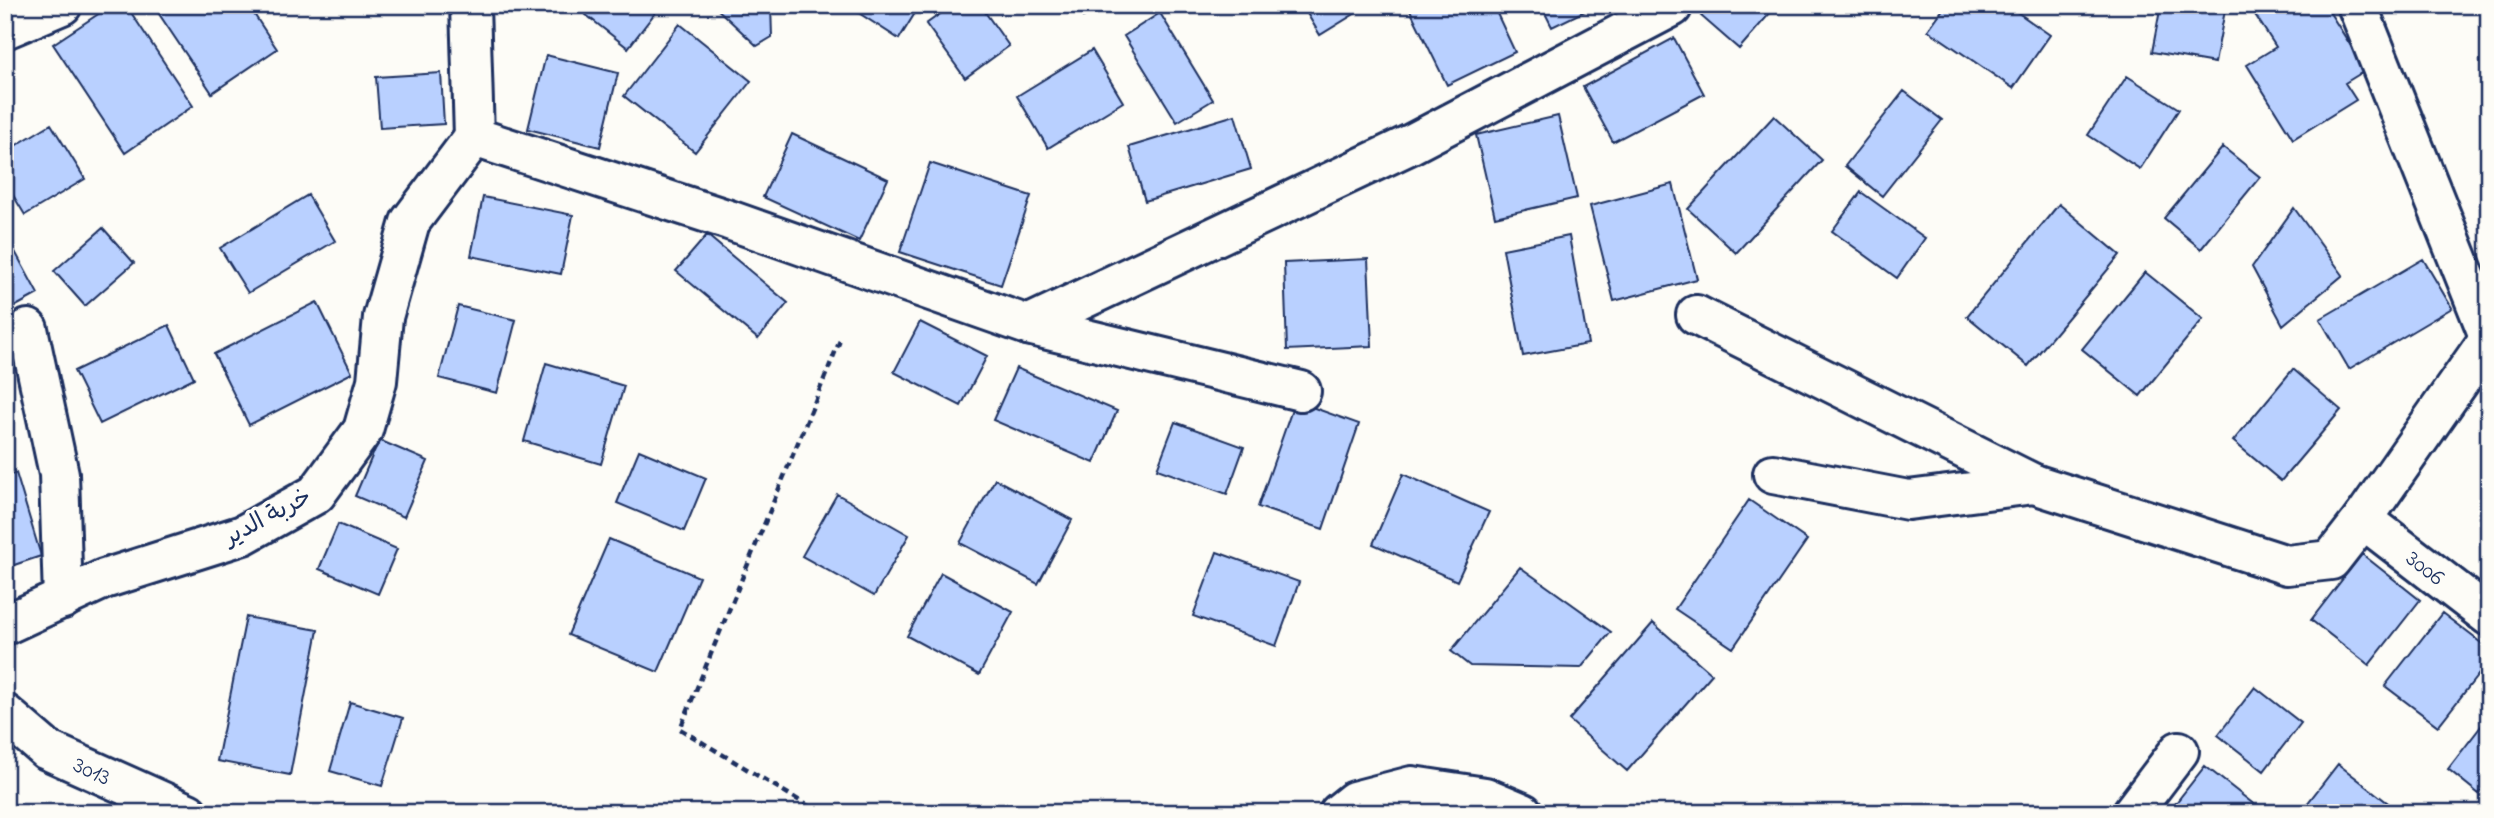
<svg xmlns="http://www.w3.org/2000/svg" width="2494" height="818" font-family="'Indie Flower','Playpen Sans Arabic',sans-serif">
<rect width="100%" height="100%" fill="#fdfcf7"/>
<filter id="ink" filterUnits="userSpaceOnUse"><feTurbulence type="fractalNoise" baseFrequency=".0143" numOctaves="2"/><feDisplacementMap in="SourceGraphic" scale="14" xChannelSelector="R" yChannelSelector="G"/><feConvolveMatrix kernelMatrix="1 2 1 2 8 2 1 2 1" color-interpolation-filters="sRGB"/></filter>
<g filter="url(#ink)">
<!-- building -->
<path fill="#b9d0ff" stroke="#1b2f5e" stroke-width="2" d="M 112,5 L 126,5 L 193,106 L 125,153 L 53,44 Z
M 153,5 L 248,5 L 277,49 L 212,93 Z
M 578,5 L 661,5 L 628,48 L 576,7 Z
M 713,5 L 771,5 L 772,37 L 757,46 Z
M 853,5 L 920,5 L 899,39 L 851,8 Z
M 953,5 L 980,5 L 1009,46 L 965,78 L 926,24 Z
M 1078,5 L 1110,5 L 1083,17 Z
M 1302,5 L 1369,5 L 1320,35 Z
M 1420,5 L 1493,5 L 1515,52 L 1447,85 L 1410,10 Z
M 1541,5 L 1597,5 L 1552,27 Z
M 1710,5 L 1777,5 L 1739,49 L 1701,16 Z
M 1946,5 L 2007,5 L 2050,35 L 2013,88 L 1928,30 Z
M 2161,5 L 2226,5 L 2215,63 L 2152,52 Z
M 2266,5 L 2325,5 L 2366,70 L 2345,83 L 2356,100 L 2293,139 L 2247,65 L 2276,47 L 2254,13 Z
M 1160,13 L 1213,100 L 1177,122 L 1124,36 Z
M 680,24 L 751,81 L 695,152 L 624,96 Z
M 1674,38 L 1704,94 L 1613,142 L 1583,87 Z
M 1092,50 L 1123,102 L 1048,148 L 1017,96 Z
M 546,55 L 618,73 L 600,147 L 528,129 Z
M 441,73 L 444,124 L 380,128 L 376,77 Z
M 2127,76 L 2179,109 L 2140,169 L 2088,135 Z
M 1904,91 L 1942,120 L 1882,196 L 1845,166 Z
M 1235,115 L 1251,169 L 1145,201 L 1129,147 Z
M 1558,116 L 1577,198 L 1495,217 L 1476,135 Z
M 1774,116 L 1822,160 L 1736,253 L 1688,209 Z
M 51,124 L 85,179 L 25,215 L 5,182 L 5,152 Z
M 792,134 L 888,179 L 859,241 L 763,197 Z
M 2223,147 L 2260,177 L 2201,249 L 2164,218 Z
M 930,163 L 1031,196 L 1001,285 L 900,252 Z
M 1673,184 L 1697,279 L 1614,301 L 1590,206 Z
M 1861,192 L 1925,238 L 1897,278 L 1832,231 Z
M 308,195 L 335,241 L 248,293 L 220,248 Z
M 483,197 L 573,215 L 561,274 L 471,256 Z
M 2059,204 L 2120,255 L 2028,366 L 1967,316 Z
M 2294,208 L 2343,275 L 2283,325 L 2252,267 Z
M 103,228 L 134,263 L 85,306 L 54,271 Z
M 5,233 L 38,294 L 5,312 Z
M 707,235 L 788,303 L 758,339 L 676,271 Z
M 1569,236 L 1588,344 L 1523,356 L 1503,249 Z
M 1368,259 L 1372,346 L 1287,350 L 1284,263 Z
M 2423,259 L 2452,308 L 2349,369 L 2320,319 Z
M 2145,272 L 2203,319 L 2140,396 L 2082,349 Z
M 317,302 L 352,373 L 249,425 L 214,354 Z
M 458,306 L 516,320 L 497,393 L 439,378 Z
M 920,322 L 987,356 L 961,406 L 894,372 Z
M 169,325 L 194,378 L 100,424 L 74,371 Z
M 546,363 L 624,386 L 601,464 L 524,441 Z
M 1016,368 L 1117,411 L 1094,463 L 993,420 Z
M 2293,369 L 2341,410 L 2281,481 L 2233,441 Z
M 1295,401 L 1359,424 L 1323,529 L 1258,507 Z
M 1175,422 L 1244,447 L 1227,494 L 1157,469 Z
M 379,440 L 428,461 L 404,517 L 355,496 Z
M 639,450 L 706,478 L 684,531 L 617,503 Z
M 16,473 L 41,556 L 5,568 L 5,477 Z
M 1403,474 L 1489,512 L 1457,581 L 1373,544 Z
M 995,479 L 1072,520 L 1038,584 L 960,543 Z
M 837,494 L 909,535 L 874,596 L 802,556 Z
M 1749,500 L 1807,540 L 1733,648 L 1675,609 Z
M 338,524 L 397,549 L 378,594 L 319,569 Z
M 609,539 L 699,577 L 658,672 L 568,635 Z
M 1217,552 L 1299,582 L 1276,646 L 1193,616 Z
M 2362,554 L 2420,600 L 2369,665 L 2311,620 Z
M 1520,567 L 1611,632 L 1581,668 L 1470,666 L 1451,651 Z
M 941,573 L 1013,612 L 979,675 L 907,636 Z
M 2442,613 L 2489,649 L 2489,661 L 2438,726 L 2385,686 Z
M 246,617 L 318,630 L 290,775 L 217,761 Z
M 1653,623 L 1712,674 L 1627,771 L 1569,720 Z
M 2255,687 L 2301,723 L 2264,771 L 2218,735 Z
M 350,702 L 403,718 L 382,786 L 330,771 Z
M 2489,716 L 2489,781 L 2479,794 L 2448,769 Z
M 2338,764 L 2388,803 L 2380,813 L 2300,813 Z
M 2205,766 L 2265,813 L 2168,813 Z"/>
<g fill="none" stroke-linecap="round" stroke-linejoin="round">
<!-- minor casing -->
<g stroke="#1b2f5e" stroke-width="44">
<g id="minor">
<path d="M 470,5 L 474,137"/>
<path d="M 2357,5 L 2489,336"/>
<path d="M 5,29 L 62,5"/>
<path d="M 474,137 L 729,220 L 1028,325 L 1301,391"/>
<path d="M 1696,315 L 2034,484"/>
<path d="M 1028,325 L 1411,144 L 1672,7 L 1671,5"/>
<path d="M 28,329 L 59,474 L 63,599"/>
<path d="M 1773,474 L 1908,500 L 2034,484 L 2287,565 L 2331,560 L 2363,519 L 2489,339"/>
<path id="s1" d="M 2363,519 L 2489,616"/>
<path d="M 5,625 L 104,579 L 243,535 L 316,494 L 363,430 L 377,381 L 383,317 L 410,222 L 474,137"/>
<path id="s2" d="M 5,714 L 47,750 L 188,813"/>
<path d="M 1339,813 L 1354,801 L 1412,786 L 1485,797 L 1523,813"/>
<path d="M 2132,813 L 2179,751"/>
</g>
</g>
<!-- path -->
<path stroke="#1b2f5e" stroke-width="4.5" stroke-dasharray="7 5" stroke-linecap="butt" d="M 820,813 L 680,729 L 841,338"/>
<!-- minor -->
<use href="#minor" stroke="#fdfcf7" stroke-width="38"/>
</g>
</g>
<g text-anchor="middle" stroke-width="7" stroke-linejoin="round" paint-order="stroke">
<!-- street labels -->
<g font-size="24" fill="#1b2f5e" stroke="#fdfcf7">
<text transform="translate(267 516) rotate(-28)" y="8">خربة الدير</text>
<text dy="8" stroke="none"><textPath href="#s1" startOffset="79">3006</textPath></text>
<text dy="8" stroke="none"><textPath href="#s2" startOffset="105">3013</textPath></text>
</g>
</g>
<!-- margin -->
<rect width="2494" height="818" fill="none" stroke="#fdfcf7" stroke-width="28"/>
<rect x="14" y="14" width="2466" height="790" fill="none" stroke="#1b2f5e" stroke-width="2.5" filter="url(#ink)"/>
</svg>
